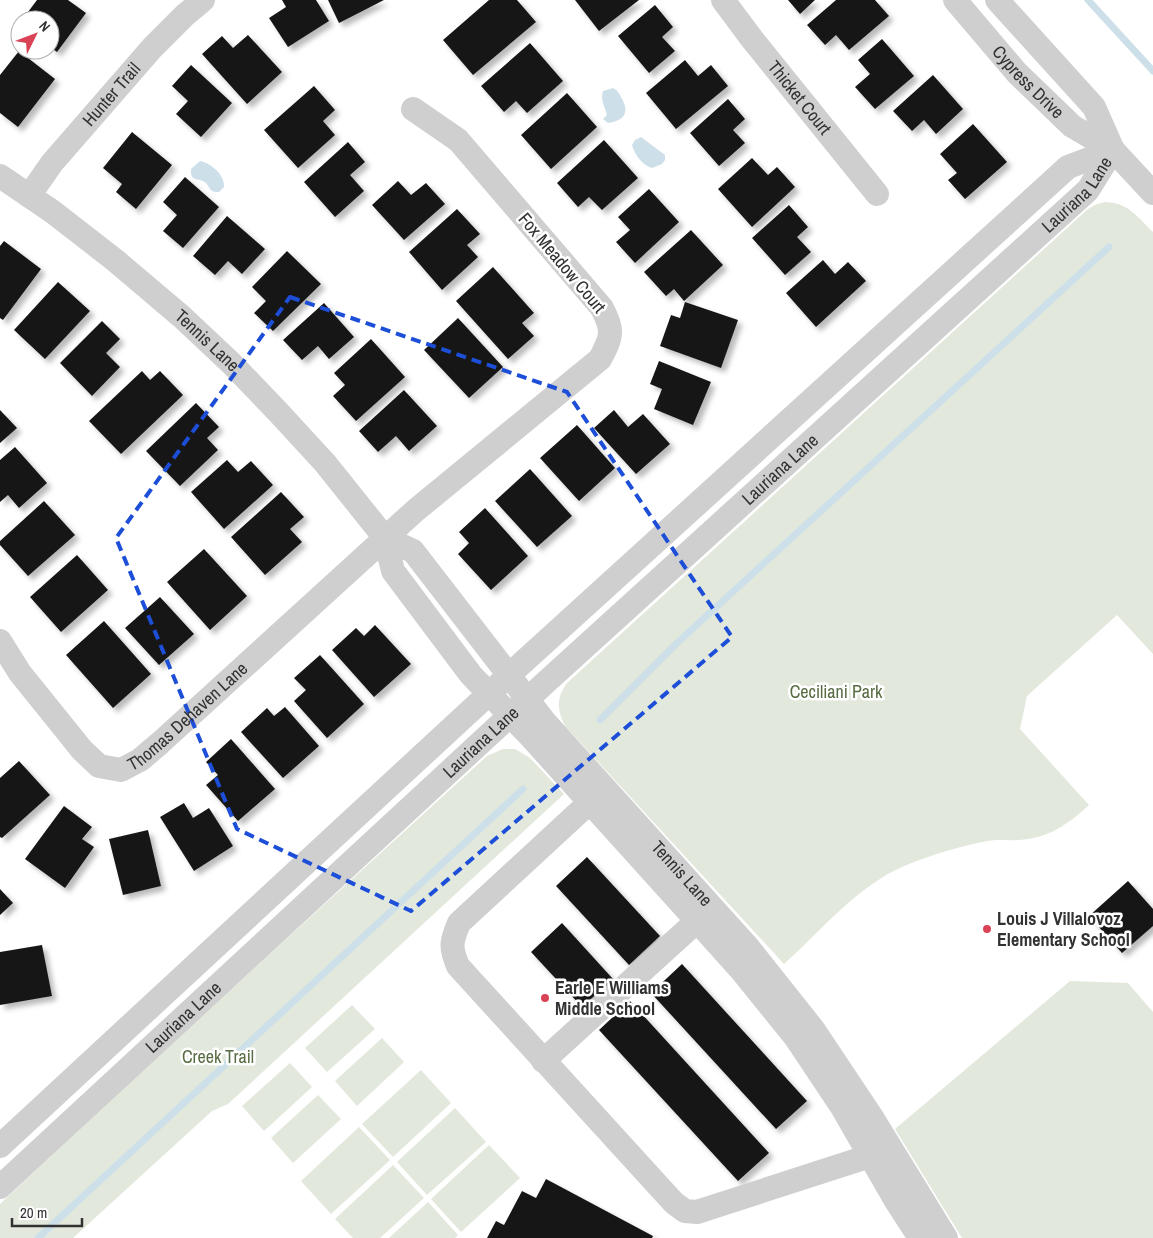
<svg xmlns="http://www.w3.org/2000/svg" width="1153" height="1238" font-family="'Archivo Narrow',sans-serif">
<defs>
<filter id="shadow"><feDropShadow dx="4.5" dy="4.5" stdDeviation="2.5" flood-color="#0004"/></filter>
</defs>
<rect width="100%" height="100%" fill="#fff"/>
<!-- green -->
<path fill="#e2e8dc" d="M 1105,202 C 1127,202 1138,217 1153,232 L 1153,654 L 1117,615 L 1027,696 L 1020,729 L 1089,805 C 1067,825 1049,838 1019,840 C 1009,841 998,839 988,841 C 960,846 931,855 904,866 C 856,887 822,930 784,964 L 565,726 C 557,710 556,698 567,683 L 1088,209 L 1097,204 Z
M 503,749 L 515,749 L 530,758 L 564,794 L 228,1104 L 212,1111 L 73,1238 L 0,1238 L 0,1204 L 156,1058 L 487,756 Z
M 1070,981 L 1128,983 L 1153,1012 L 1153,1238 L 962,1238 L 895,1129 Z
M 352,1005 L 375,1029 L 327,1072 L 305,1048 Z
M 382,1038 L 404,1062 L 357,1106 L 335,1081 Z
M 290,1063 L 312,1087 L 264,1131 L 242,1106 Z
M 421,1070 L 451,1103 L 393,1157 L 362,1124 Z
M 318,1095 L 341,1119 L 293,1163 L 271,1138 Z
M 455,1108 L 486,1142 L 427,1195 L 397,1162 Z
M 359,1127 L 390,1160 L 331,1214 L 301,1181 Z
M 489,1145 L 520,1178 L 461,1232 L 431,1199 Z
M 393,1165 L 424,1198 L 380,1238 L 353,1238 L 335,1219 Z
M 428,1202 L 458,1235 L 455,1238 L 389,1238 Z"/>
<!-- water -->
<path fill="#cde0e9" d="M 613,88 C 618,91 619,93 621,97 C 630,112 625,121 608,123 L 603,119 L 607,115 C 605,106 600,101 603,91 Z
M 641,137 L 665,155 L 665,160 L 662,164 L 652,168 C 643,166 634,154 632,145 L 635,140 Z
M 200,161 C 211,163 225,175 224,187 L 219,192 L 215,192 C 208,190 210,187 206,183 C 199,177 190,183 191,169 Z"/>
<g fill="none" stroke-linecap="round" stroke-linejoin="round">
<!-- stream -->
<path stroke="#cde0e9" stroke-width="7" d="M 1088,0 L 1153,71
M 600,720 L 677,643 L 1109,247
M 38,1238 L 523,789"/>
</g>
<!-- building -->
<path fill="#191919" filter="url(#shadow)" d="M 37,0 L 68,0 L 86,13 L 57,52 L 50,47 L 50,20 L 22,20 Z
M 282,0 L 316,0 L 329,21 L 288,47 L 269,18 L 286,7 Z
M 328,0 L 384,0 L 339,23 Z
M 489,0 L 517,0 L 536,22 L 473,75 L 443,40 Z
M 575,0 L 639,0 L 599,31 Z
M 788,0 L 815,0 L 800,14 Z
M 836,0 L 875,0 L 889,16 L 849,50 L 836,35 L 825,45 L 807,25 Z
M 655,5 L 673,27 L 662,37 L 675,51 L 649,73 L 618,36 Z
M 248,35 L 282,72 L 247,104 L 202,54 L 222,36 L 233,48 Z
M 882,39 L 914,76 L 875,109 L 855,87 L 870,74 L 858,60 Z
M 530,43 L 563,81 L 527,113 L 516,101 L 504,112 L 481,86 Z
M 19,51 L 55,79 L 18,127 L 0,113 L 0,75 Z
M 685,60 L 698,76 L 711,65 L 728,86 L 676,129 L 646,93 Z
M 191,65 L 232,103 L 201,137 L 176,114 L 188,101 L 172,86 Z
M 933,75 L 963,109 L 936,134 L 924,120 L 912,131 L 893,111 Z
M 314,86 L 335,110 L 323,121 L 335,135 L 298,168 L 264,130 Z
M 567,93 L 597,127 L 551,169 L 521,135 Z
M 728,99 L 745,119 L 733,130 L 745,143 L 719,166 L 690,133 Z
M 973,124 L 1007,162 L 965,199 L 948,180 L 957,173 L 940,154 Z
M 132,132 L 172,165 L 136,209 L 116,192 L 122,184 L 103,168 Z
M 604,140 L 638,178 L 602,210 L 589,197 L 578,207 L 557,183 Z
M 348,142 L 365,162 L 350,175 L 364,191 L 335,217 L 304,182 Z
M 752,158 L 768,175 L 777,167 L 795,187 L 752,227 L 718,189 Z
M 185,177 L 219,207 L 183,248 L 163,231 L 177,215 L 163,202 Z
M 398,181 L 411,195 L 426,183 L 445,204 L 404,240 L 372,205 Z
M 649,189 L 679,222 L 635,263 L 616,242 L 630,230 L 618,217 Z
M 789,205 L 808,227 L 797,237 L 811,252 L 785,275 L 752,238 Z
M 457,209 L 480,234 L 467,245 L 478,257 L 442,290 L 409,252 Z
M 227,216 L 265,249 L 242,274 L 228,261 L 215,275 L 193,256 Z
M 691,230 L 723,265 L 684,301 L 674,289 L 666,296 L 644,272 Z
M 4,241 L 41,269 L 3,320 L 0,318 L 0,246 Z
M 287,251 L 321,284 L 273,331 L 254,313 L 266,301 L 252,287 Z
M 823,260 L 835,274 L 848,262 L 866,281 L 816,327 L 786,293 Z
M 493,267 L 534,313 L 522,323 L 534,336 L 508,359 L 456,301 Z
M 58,282 L 90,311 L 45,359 L 14,330 Z
M 685,302 L 738,320 L 721,368 L 660,346 L 671,315 L 680,318 Z
M 324,303 L 354,337 L 329,359 L 318,346 L 302,360 L 283,340 Z
M 458,318 L 503,367 L 469,398 L 424,350 Z
M 102,321 L 120,339 L 106,353 L 120,367 L 92,396 L 60,363 Z
M 371,339 L 405,377 L 356,421 L 333,396 L 345,385 L 334,373 Z
M 659,361 L 711,382 L 693,425 L 654,409 L 662,389 L 650,384 Z
M 142,371 L 150,380 L 160,371 L 183,395 L 121,454 L 89,421 Z
M 404,390 L 437,426 L 409,451 L 396,436 L 378,452 L 359,431 Z
M 196,403 L 219,427 L 207,438 L 218,450 L 180,486 L 146,451 Z
M 0,410 L 17,428 L 0,443 Z
M 614,410 L 628,427 L 643,414 L 670,444 L 636,474 L 594,428 Z
M 577,425 L 615,468 L 579,501 L 540,458 Z
M 15,447 L 47,483 L 19,508 L 8,495 L 0,502 L 0,460 Z
M 227,460 L 238,472 L 251,461 L 273,485 L 224,529 L 191,492 Z
M 530,469 L 572,516 L 537,547 L 495,501 Z
M 281,492 L 304,517 L 290,529 L 302,542 L 265,575 L 231,537 Z
M 44,501 L 75,535 L 28,576 L 0,545 L 0,541 Z
M 485,508 L 528,556 L 491,590 L 458,554 L 469,543 L 459,532 Z
M 204,549 L 247,596 L 210,630 L 167,582 Z
M 77,555 L 108,590 L 61,632 L 30,597 Z
M 160,597 L 194,634 L 159,665 L 125,628 Z
M 104,621 L 151,674 L 113,708 L 66,655 Z
M 375,625 L 411,664 L 374,697 L 332,650 L 356,628 L 364,636 Z
M 320,655 L 364,704 L 327,738 L 294,701 L 306,690 L 294,678 Z
M 285,707 L 319,746 L 283,778 L 241,732 L 267,708 L 274,716 Z
M 231,739 L 275,789 L 238,821 L 206,785 L 218,775 L 206,762 Z
M 19,761 L 50,795 L 2,838 L 0,837 L 0,778 Z
M 184,803 L 193,818 L 209,808 L 233,846 L 194,871 L 160,817 Z
M 64,806 L 92,827 L 82,839 L 94,847 L 65,888 L 25,859 Z
M 148,830 L 161,886 L 123,895 L 109,839 Z
M 587,857 L 660,936 L 629,965 L 556,886 Z
M 1128,881 L 1153,909 L 1153,926 L 1122,953 L 1089,916 Z
M 0,889 L 13,903 L 0,915 Z
M 562,923 L 613,979 L 582,1007 L 531,952 Z
M 42,945 L 52,996 L 0,1005 L 0,952 Z
M 682,964 L 807,1101 L 776,1129 L 651,993 Z
M 630,1001 L 769,1153 L 738,1181 L 599,1030 Z
M 546,1179 L 653,1236 L 652,1238 L 487,1238 L 496,1221 L 504,1225 L 522,1191 L 536,1198 Z"/>
<g fill="none" stroke-linecap="round" stroke-linejoin="round">
<!-- minor -->
<g stroke="#cfcfcf" stroke-width="24">
<path id="s1" d="M 723,0 L 752,39 L 877,194"/>
<path id="s2" d="M 955,0 L 1017,73 L 1072,126 L 1113,150 L 1153,193"/>
<path d="M 997,0 L 1094,107 L 1113,150"/>
<path id="s3" d="M 0,176 L 53,212 L 116,261 L 182,317 L 232,364 L 279,413 L 325,463 L 385,538 L 413,551 L 545,722 L 747,946 L 813,1029 L 873,1119 L 946,1238"/>
<path id="s4" d="M 29,196 L 52,163 L 152,48 L 185,15 L 203,0"/>
<path d="M 385,538 L 393,571 L 471,675 L 530,736 L 697,921 L 741,970 L 796,1038 L 842,1107 L 896,1201 L 920,1238"/>
<path id="s5" d="M 0,641 L 20,673 L 82,750 L 99,766 L 121,770 L 140,760 L 160,743 L 416,510 L 600,359 C 612,336 614,332 602,308 L 458,140 L 413,109"/>
<path d="M 590,802 L 459,923 C 451,942 450,947 458,966 L 674,1203 L 685,1211 L 697,1212 L 870,1156"/>
<path d="M 543,1061 L 708,911"/>
<path d="M 0,1146 L 509,675 L 1068,167 L 1113,150"/>
<path id="s6" d="M 0,1187 L 545,683 L 1088,190 L 1113,150"/>
</g>
</g>
<!-- marked area -->
<path fill="none" stroke="#1d4ed8" stroke-width="4" stroke-dasharray="10 6" stroke-linejoin="round" d="M 290,297 L 567,392 L 732,637 L 411,911 L 237,829 L 116,538 Z"/>
<!-- markers -->
<g fill="#da4355" stroke="#fff" stroke-width="2">
<circle cx="987" cy="929" r="5"/>
<circle cx="545" cy="998" r="5"/>
</g>
<g text-anchor="middle" stroke-width="5" stroke-linejoin="round" paint-order="stroke">
<!-- street labels -->
<g font-size="18" fill="#323232" stroke="#fff">
<text dy="6" stroke="none"><textPath href="#s2" startOffset="110">Cypress Drive</textPath></text>
<text dy="6" stroke="none"><textPath href="#s4" startOffset="131">Hunter Trail</textPath></text>
<text dy="6" stroke="none"><textPath href="#s1" startOffset="124">Thicket Court</textPath></text>
<text dy="6" stroke="none"><textPath href="#s6" startOffset="1465">Lauriana Lane</textPath></text>
<text transform="translate(562 263) rotate(50)" y="6">Fox Meadow Court</text>
<text dy="6" stroke="none"><textPath href="#s3" startOffset="265">Tennis Lane</textPath></text>
<text dy="6" stroke="none"><textPath href="#s6" startOffset="1060">Lauriana Lane</textPath></text>
<text dy="6" stroke="none"><textPath href="#s5" startOffset="268">Thomas Dehaven Lane</textPath></text>
<text dy="6" stroke="none"><textPath href="#s6" startOffset="655">Lauriana Lane</textPath></text>
<text dy="6" stroke="none"><textPath href="#s3" startOffset="982">Tennis Lane</textPath></text>
<text dy="6" stroke="none"><textPath href="#s6" startOffset="250">Lauriana Lane</textPath></text>
</g>
<!-- park labels -->
<g font-size="18" fill="#576b42" stroke="#fff">
<text x="836" y="698">Ceciliani Park</text>
<text x="218" y="1063">Creek Trail</text>
</g>
<!-- poi labels -->
<g font-size="18" font-weight="bold" fill="#323232" stroke="#fff" text-anchor="start">
<text x="997" y="925">Louis J Villalovoz<tspan x="997" dy="21">Elementary School</tspan></text>
<text x="555" y="994">Earle E Williams<tspan x="555" dy="21">Middle School</tspan></text>
</g>
</g>
<!-- north arrow -->
<g transform="translate(35 35) rotate(48)"><circle r="24" fill="#ffffff" stroke="#adadad"/>
<path d="M0-4L9 19L0 12L-9 19Z" fill="#da4355"/>
<text y="-8" font-size="14" font-weight="bold" text-anchor="middle" fill="#323232">N</text>
</g>
<!-- scale -->
<path d="M12 1218v8h70v-8" fill="none" stroke="#323232" stroke-width="2.5"/>
<text x="20" y="1218" font-size="15" fill="#323232" stroke="#ffffff" stroke-width="4" paint-order="stroke">20 m</text>
</svg>
